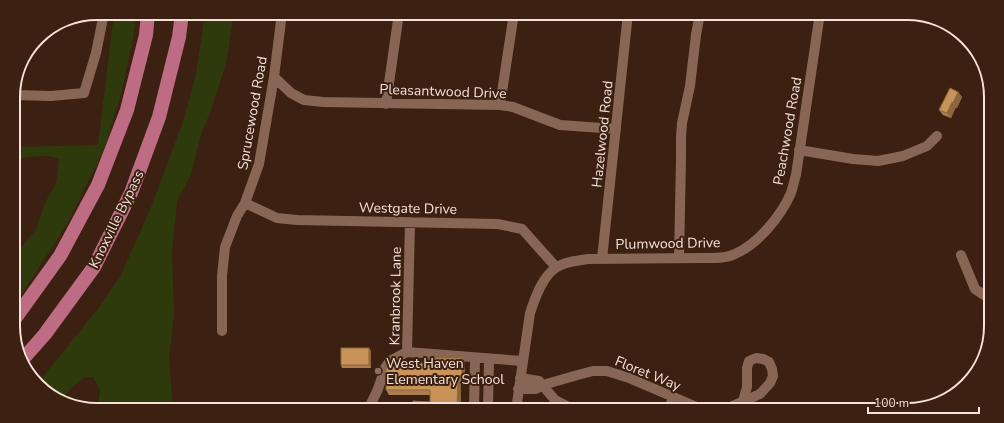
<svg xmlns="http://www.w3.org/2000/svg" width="1004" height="423" font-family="'Nunito Sans',sans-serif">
<rect width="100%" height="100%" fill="#3c2012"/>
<!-- green -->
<path fill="#2f3a0c" d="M 114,13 L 137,13 L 132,44 L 122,90 L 106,144 L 101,156 L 66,226 L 23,292 L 14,302 L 14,257 L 36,229 L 46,201 L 56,184 L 59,159 C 46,153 27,157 13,160 L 13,147 L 98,145 Z
M 205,13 L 234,13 L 226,64 L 211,110 L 200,137 L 191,175 L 177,201 L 172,251 L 174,316 L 169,358 L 173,410 L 97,410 L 100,390 L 93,377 L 83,378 L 70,389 L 61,401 L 38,383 L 100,306 L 120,277 L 150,210 L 184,119 L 196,74 Z"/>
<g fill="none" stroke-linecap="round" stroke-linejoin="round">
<!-- minor -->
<path stroke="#886656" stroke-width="10" d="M 274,77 L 291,93 L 304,100 L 323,102 L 500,105 L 513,107 L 560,125 L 616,129
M 13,95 L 51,96 L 84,93 L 96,53 L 104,13
M 386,104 L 399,13
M 500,105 L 514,13
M 799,150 L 853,159 L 878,161 L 903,156 L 927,146 L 937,136
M 245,203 L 277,218 L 297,220 L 498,224 L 522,229 L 556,267
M 410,222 L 407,352 L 522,361
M 961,255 L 975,289 L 984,295 L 991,299
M 679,258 L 681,159 L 681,138 L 682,123 L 690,86 L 696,35 L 700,13
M 602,259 L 628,13
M 222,331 L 222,276 L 225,247 L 237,216 L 245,203 L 259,164 L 274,77 L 282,13
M 520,378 L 539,381 L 555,400 L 574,410
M 518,389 L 536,389 L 543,385 L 574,376 L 593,371 L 607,371 L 629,378 L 699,408 L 718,410 L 730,407 L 760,394 L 770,383 L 773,376 L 772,369 L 769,362 L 763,359 L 756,358 L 749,361 L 747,368 L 747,387 L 743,401
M 369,410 L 370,406 L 378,389 L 385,368 L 390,361 L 407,352
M 474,410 L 475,358
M 488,410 L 489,359
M 516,410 L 530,313 C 535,298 543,275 557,267 C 566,261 577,261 588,259 L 701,258 C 711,258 725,259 735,254 C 758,244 781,216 791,193 C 793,187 794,181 796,175 L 820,13
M 667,410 L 674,398"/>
<!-- highway -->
<path stroke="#bd6c84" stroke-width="14" d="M 14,320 L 60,256 L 98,185 L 127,110 L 146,35 L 148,13
M 23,359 L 45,334 L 94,267 L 131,193 L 159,117 L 179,37 L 182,13"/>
</g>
<!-- wall -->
<path fill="#ac7e4d" d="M 958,92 L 962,97 L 957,108 L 956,107 L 951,118 L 943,115 L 939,110 Z
M 369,348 L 371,351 L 371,368 L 342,368 L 341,365 Z
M 465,363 L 465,381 L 461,381 L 461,410 L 413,404 L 430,402 L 430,395 L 389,395 L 386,390 Z"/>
<!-- shaded-wall -->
<path fill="#8c663e" d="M 958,92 L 962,97 L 957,108 L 953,103 Z
M 952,102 L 956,107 L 951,118 L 947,113 Z
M 369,348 L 371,351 L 371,368 L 369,365 Z
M 462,358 L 465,363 L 465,381 L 462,376 Z
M 458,376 L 461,381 L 461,410 L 457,410 Z"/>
<!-- building -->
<path fill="#c89259" stroke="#8c663e" d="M 950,88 L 958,92 L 953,103 L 952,102 L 947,113 L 939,110 Z
M 341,348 L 369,348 L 369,365 L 341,365 Z
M 429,358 L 462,358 L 462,376 L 458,376 L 457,410 L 375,410 L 376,403 L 413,404 L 413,401 L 430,402 L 430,390 L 386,390 L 386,370 L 390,363 L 429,363 Z"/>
<!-- markers -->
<circle fill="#8d6e63" stroke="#3c2012" stroke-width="1.5" cx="378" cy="371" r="4"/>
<g text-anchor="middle" stroke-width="4" stroke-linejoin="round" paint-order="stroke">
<!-- street labels -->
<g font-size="14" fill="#f4e1d7" stroke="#3c2012">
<text transform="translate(443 91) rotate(2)" y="5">Pleasantwood Drive</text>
<text transform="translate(252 113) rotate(-80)" y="5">Sprucewood Road</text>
<text transform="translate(787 131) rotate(-80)" y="5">Peachwood Road</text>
<text transform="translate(602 134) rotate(-84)" y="5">Hazelwood Road</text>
<text transform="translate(408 208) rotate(1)" y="5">Westgate Drive</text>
<text transform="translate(116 219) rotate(-64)" y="5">Knoxville Bypass</text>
<text transform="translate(668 243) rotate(-1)" y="5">Plumwood Drive</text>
<text transform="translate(395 296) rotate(-89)" y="5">Kranbrook Lane</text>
<text transform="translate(648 373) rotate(22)" y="5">Floret Way</text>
</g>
<!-- poi labels -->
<g font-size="14" fill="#f4e1d7" stroke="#3c2012" text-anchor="start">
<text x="386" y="368">West Haven<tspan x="386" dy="16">Elementary School</tspan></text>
</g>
</g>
<!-- crop -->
<path d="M0 0H1004V423H0ZM97 20H907A77 77 0 0 1 984 97V326A77 77 0 0 1 907 403H97A77 77 0 0 1 20 326V97A77 77 0 0 1 97 20Z" fill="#3c2012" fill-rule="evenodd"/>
<path fill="none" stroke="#f4e1d7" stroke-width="2" d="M97 20H907A77 77 0 0 1 984 97V326A77 77 0 0 1 907 403H97A77 77 0 0 1 20 326V97A77 77 0 0 1 97 20Z"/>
<!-- scale -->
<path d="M868 407v6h111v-6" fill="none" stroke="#f4e1d7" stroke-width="2"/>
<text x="874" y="407" font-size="12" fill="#f4e1d7" stroke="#3c2012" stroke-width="3" paint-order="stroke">100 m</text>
</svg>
